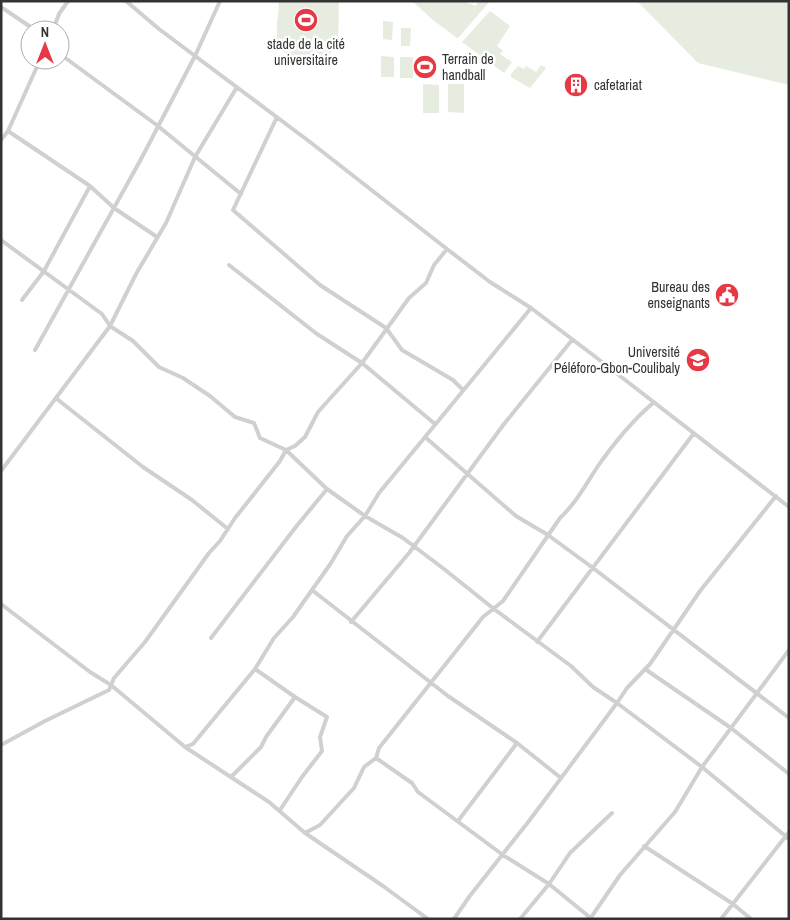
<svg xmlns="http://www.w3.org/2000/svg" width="790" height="920" font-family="'Archivo Narrow',sans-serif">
<rect width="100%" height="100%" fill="#fff"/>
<!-- green -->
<path fill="#e6ecdf" d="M 279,1 L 339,1 C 338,13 340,33 336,44 C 327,69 288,68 279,44 C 274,32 279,14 279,1 Z
M 412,1 L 463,1 L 476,6 L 478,1 L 490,1 L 459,37 L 457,38 L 433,20 Z
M 637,1 L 789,1 L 789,85 L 698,63 Z
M 490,11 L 510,26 L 497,46 L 503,51 L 500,54 L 512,62 L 504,73 L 462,42 Z
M 383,21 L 393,22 L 392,40 L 383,39 Z
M 401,28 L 411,28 L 410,46 L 401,46 Z
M 381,56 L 394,57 L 394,77 L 381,77 Z
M 400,57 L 413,57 L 413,78 L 400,78 Z
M 420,59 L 430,59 L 430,75 L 419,75 Z
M 541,65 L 546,68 L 530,88 L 511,77 L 511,74 L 518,66 L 524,69 L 526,66 L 536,72 Z
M 423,84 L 439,85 L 439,113 L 423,113 Z
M 448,84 L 464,84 L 464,113 L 448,112 Z"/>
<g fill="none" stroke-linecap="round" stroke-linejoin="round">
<!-- street -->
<path stroke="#d0d0d0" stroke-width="4" d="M 126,1 L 159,29 L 310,142 L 447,249 L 490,282 L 531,308 L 593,355 L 789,507
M 1,7 L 35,30
M 53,30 L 59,14 L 68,1
M 60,54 L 158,126 L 241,194
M 277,117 L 233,210 L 320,285 L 386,328 L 402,350 L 453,380 L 463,390
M 8,131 L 90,186 L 114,208 L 157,237
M 1,140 L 8,131 L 40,60
M 1,240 L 102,314 L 110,326 L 133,341 L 159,367 L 183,378 L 210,396 L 235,417 L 254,423 L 260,438 L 286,450 L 327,489 L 365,516 L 403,538 L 444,569 L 494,609 L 571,666 L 593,687 L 617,703 L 702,767 L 789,839
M 229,265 L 317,334 L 362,363 L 435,424
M 22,300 L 44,271 L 90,186
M 35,350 L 140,161 L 195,56 L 220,1
M 57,399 L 143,467 L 192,500 L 228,529
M 425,437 L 516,516 L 548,535 L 593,568 L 789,718
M 1,471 L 110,326 L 136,274 L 166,223 L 195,157 L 237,87
M 312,590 L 448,696 L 517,743 L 561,778
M 1,604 L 90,672 L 111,685 L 185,747 L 269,802 L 305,833 L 383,886 L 428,919
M 351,622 L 409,553 L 504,424 L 572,340
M 211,638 L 295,528 L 327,489
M 537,642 L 694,433
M 255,669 L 295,697 L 327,717 L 320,737 L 322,751 L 302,777 L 280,810
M 645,669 L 731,728 L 789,774
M 1,745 L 45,721 L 109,690 L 114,678 L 145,642 L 209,553 L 220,541 L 235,518 L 280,461 L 286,450 L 295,446 L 305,437 L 318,412 L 362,363 L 409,298 L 426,283 L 434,265 L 447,249
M 185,747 L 193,744 L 255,669 L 274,638 L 293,617 L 331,563 L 347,536 L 365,516 L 379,493 L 531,308
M 376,758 L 412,783 L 418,792 L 503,855 L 549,884 L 592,919
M 231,777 L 261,747 L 266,737 L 295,697
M 458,821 L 517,743
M 305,833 L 320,825 L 354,788 L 364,767 L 376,758 L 379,748 L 483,617 L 503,601 L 560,518 C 576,503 586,484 598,466 C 614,443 633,420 654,402
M 644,846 L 733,904 L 751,919
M 454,919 L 469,897 L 529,821 L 617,703 L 627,688 L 650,664 L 700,591 L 776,496
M 520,919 L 549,884 L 570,853 L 612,813
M 590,919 L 620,875 L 675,812 L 702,767 L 789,650
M 721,919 L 789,832"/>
</g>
<!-- icons -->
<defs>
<g id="stadium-disc" transform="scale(1.25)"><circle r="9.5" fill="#e63946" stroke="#fff"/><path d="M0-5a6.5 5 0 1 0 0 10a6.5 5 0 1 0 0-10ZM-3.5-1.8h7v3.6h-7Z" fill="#fff"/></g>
<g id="building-disc" transform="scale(1.25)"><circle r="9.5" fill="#e63946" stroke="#fff"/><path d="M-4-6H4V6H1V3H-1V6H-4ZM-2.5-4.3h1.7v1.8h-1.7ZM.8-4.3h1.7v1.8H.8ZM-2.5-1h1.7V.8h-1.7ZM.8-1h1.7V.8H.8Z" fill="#fff"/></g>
<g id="civic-disc" transform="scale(1.25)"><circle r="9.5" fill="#e63946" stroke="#fff"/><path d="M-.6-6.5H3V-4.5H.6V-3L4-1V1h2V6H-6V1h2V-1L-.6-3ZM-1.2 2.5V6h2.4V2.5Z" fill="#fff"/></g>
<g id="university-disc" transform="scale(1.25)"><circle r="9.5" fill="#e63946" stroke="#fff"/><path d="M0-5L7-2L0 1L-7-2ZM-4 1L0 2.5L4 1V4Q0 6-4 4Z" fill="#fff"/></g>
</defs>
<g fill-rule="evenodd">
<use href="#stadium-disc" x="306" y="20"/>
<use href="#stadium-disc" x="425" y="67"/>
<use href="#building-disc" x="576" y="85"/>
<use href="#civic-disc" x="727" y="295"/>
<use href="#university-disc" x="698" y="360"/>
</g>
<g text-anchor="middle" stroke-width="5" stroke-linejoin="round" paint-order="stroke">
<!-- poi labels -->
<g font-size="14" fill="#333" stroke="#fff" text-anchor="start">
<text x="306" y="49" text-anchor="middle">stade de la cité<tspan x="306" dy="16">universitaire</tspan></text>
<text x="442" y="64">Terrain de<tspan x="442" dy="16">handball</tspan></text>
<text x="594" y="90">cafetariat</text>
<text x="710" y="292" text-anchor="end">Bureau des<tspan x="710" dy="16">enseignants</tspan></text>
<text x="680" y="357" text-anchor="end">Université<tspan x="680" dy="16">Péléforo-Gbon-Coulibaly</tspan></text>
</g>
</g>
<!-- border -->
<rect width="790" height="920" fill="none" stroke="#333333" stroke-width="5"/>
<!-- north arrow -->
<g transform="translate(45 45)"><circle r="24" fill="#ffffff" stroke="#adadad"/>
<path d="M0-4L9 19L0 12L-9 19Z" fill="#e63946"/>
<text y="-8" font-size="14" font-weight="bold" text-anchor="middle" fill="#333333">N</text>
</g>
</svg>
